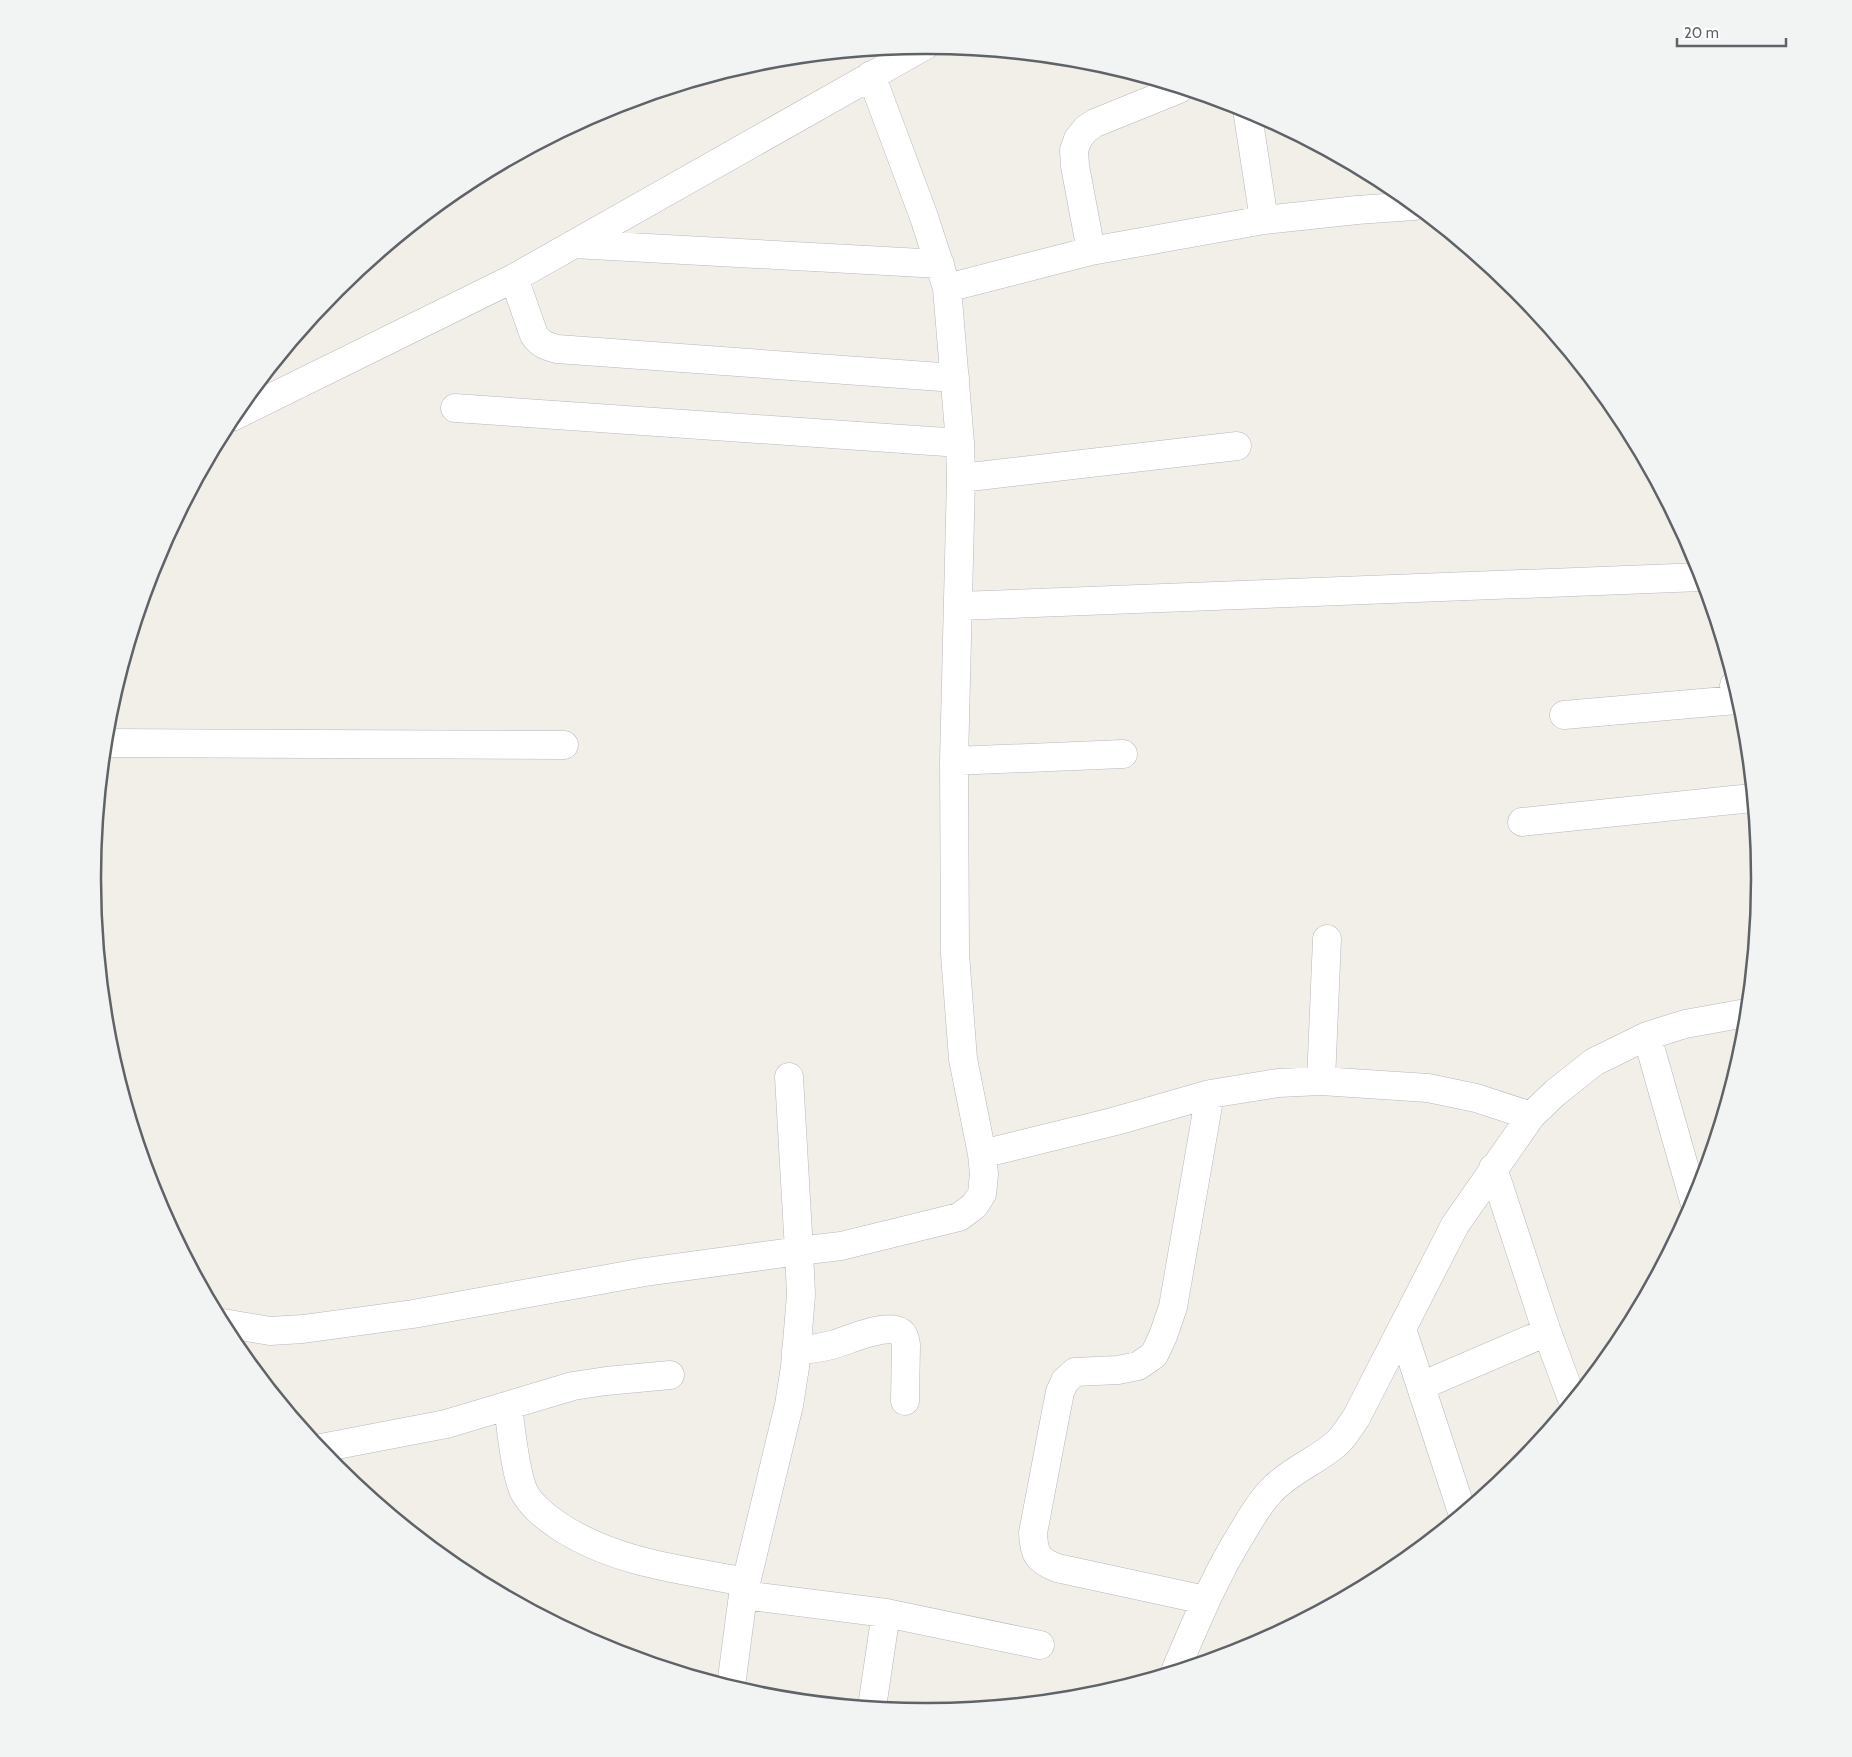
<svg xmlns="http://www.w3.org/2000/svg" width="1852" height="1757" font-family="Cabin,sans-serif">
<rect width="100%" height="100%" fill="#f1efe8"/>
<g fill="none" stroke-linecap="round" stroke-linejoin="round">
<!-- minor casing -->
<g stroke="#b5b8bc" stroke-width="29">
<path id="minor" d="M 1247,109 L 1264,220
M 574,244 L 940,264
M 1091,251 L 1075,166 L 1074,150 L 1078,139 L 1086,129 L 1095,123 L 1179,89
M 514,278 L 534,335 C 540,344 546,346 557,349 L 955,378
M 947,288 L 1091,251 L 1264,220 L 1357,210 L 1414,206
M 455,408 L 960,443
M 232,417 L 514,278 L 926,45
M 961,478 L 1237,446
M 959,606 L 1701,577
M 1564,715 L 1736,700 L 1734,685
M 106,743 L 564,745
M 954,761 L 1123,754
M 1522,822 L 1752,798
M 1647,1036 L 1694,1201
M 1321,1081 L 1327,939
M 982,1154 L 1116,1121 L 1210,1094 L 1278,1083 L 1321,1081 L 1428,1088 L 1476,1098 L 1531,1116
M 1493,1168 L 1547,1332 L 1572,1399
M 223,1323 L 270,1331 L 303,1329 L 413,1314 L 645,1272 L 799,1251 L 789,1077
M 1402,1329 L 1462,1512
M 796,1351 C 809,1349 822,1348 835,1344 C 851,1339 880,1326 896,1330 C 904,1332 905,1338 906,1345 L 905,1401
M 1421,1386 L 1547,1332
M 508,1406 C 511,1429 515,1472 524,1492 C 533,1508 547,1518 562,1528 C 617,1563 683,1570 746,1582
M 321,1448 L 446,1424 L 573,1386 L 606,1381 L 670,1375
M 743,1595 L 886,1613
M 1205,1600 L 1057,1568 C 1037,1560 1034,1554 1033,1533 L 1052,1433 L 1060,1392 L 1065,1381 L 1075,1372 L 1118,1370 L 1138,1366 L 1154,1355 L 1163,1336 L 1173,1307 L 1210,1094
M 1176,1669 C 1196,1623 1215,1576 1242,1533 C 1250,1519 1259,1504 1270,1492 C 1289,1471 1317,1461 1337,1443 C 1345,1436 1350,1426 1356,1418 L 1455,1225 L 1531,1116 L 1555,1093 L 1594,1062 L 1647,1036 L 1685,1024 L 1746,1013
M 731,1686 L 743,1595 L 789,1405 L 795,1367 L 801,1295 L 799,1251 L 841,1246 L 959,1217 L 974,1206 L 982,1194 L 984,1174 L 982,1154 L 963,1059 L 955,954 L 954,761 L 961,478 L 960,443 L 947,288 L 924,217 L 871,75
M 872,1707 L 886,1613 L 1040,1645"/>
</g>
<!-- minor -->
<use href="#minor" stroke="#fff" stroke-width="28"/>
</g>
<!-- crop -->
<path d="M0 0H1852V1757H0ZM925 54H927A824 824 0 0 1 1751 878V879A824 824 0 0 1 927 1703H925A824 824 0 0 1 101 879V878A824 824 0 0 1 925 54Z" fill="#f2f3f3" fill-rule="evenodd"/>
<path fill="none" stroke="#5f6368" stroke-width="2.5" d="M925 54H927A824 824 0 0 1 1751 878V879A824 824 0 0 1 927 1703H925A824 824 0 0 1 101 879V878A824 824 0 0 1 925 54Z"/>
<!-- scale -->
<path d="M1677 38v8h109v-8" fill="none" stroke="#5f6368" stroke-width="2.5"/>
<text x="1684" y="38" font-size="15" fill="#5f6368" stroke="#ffffff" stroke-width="4" paint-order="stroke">20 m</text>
</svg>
